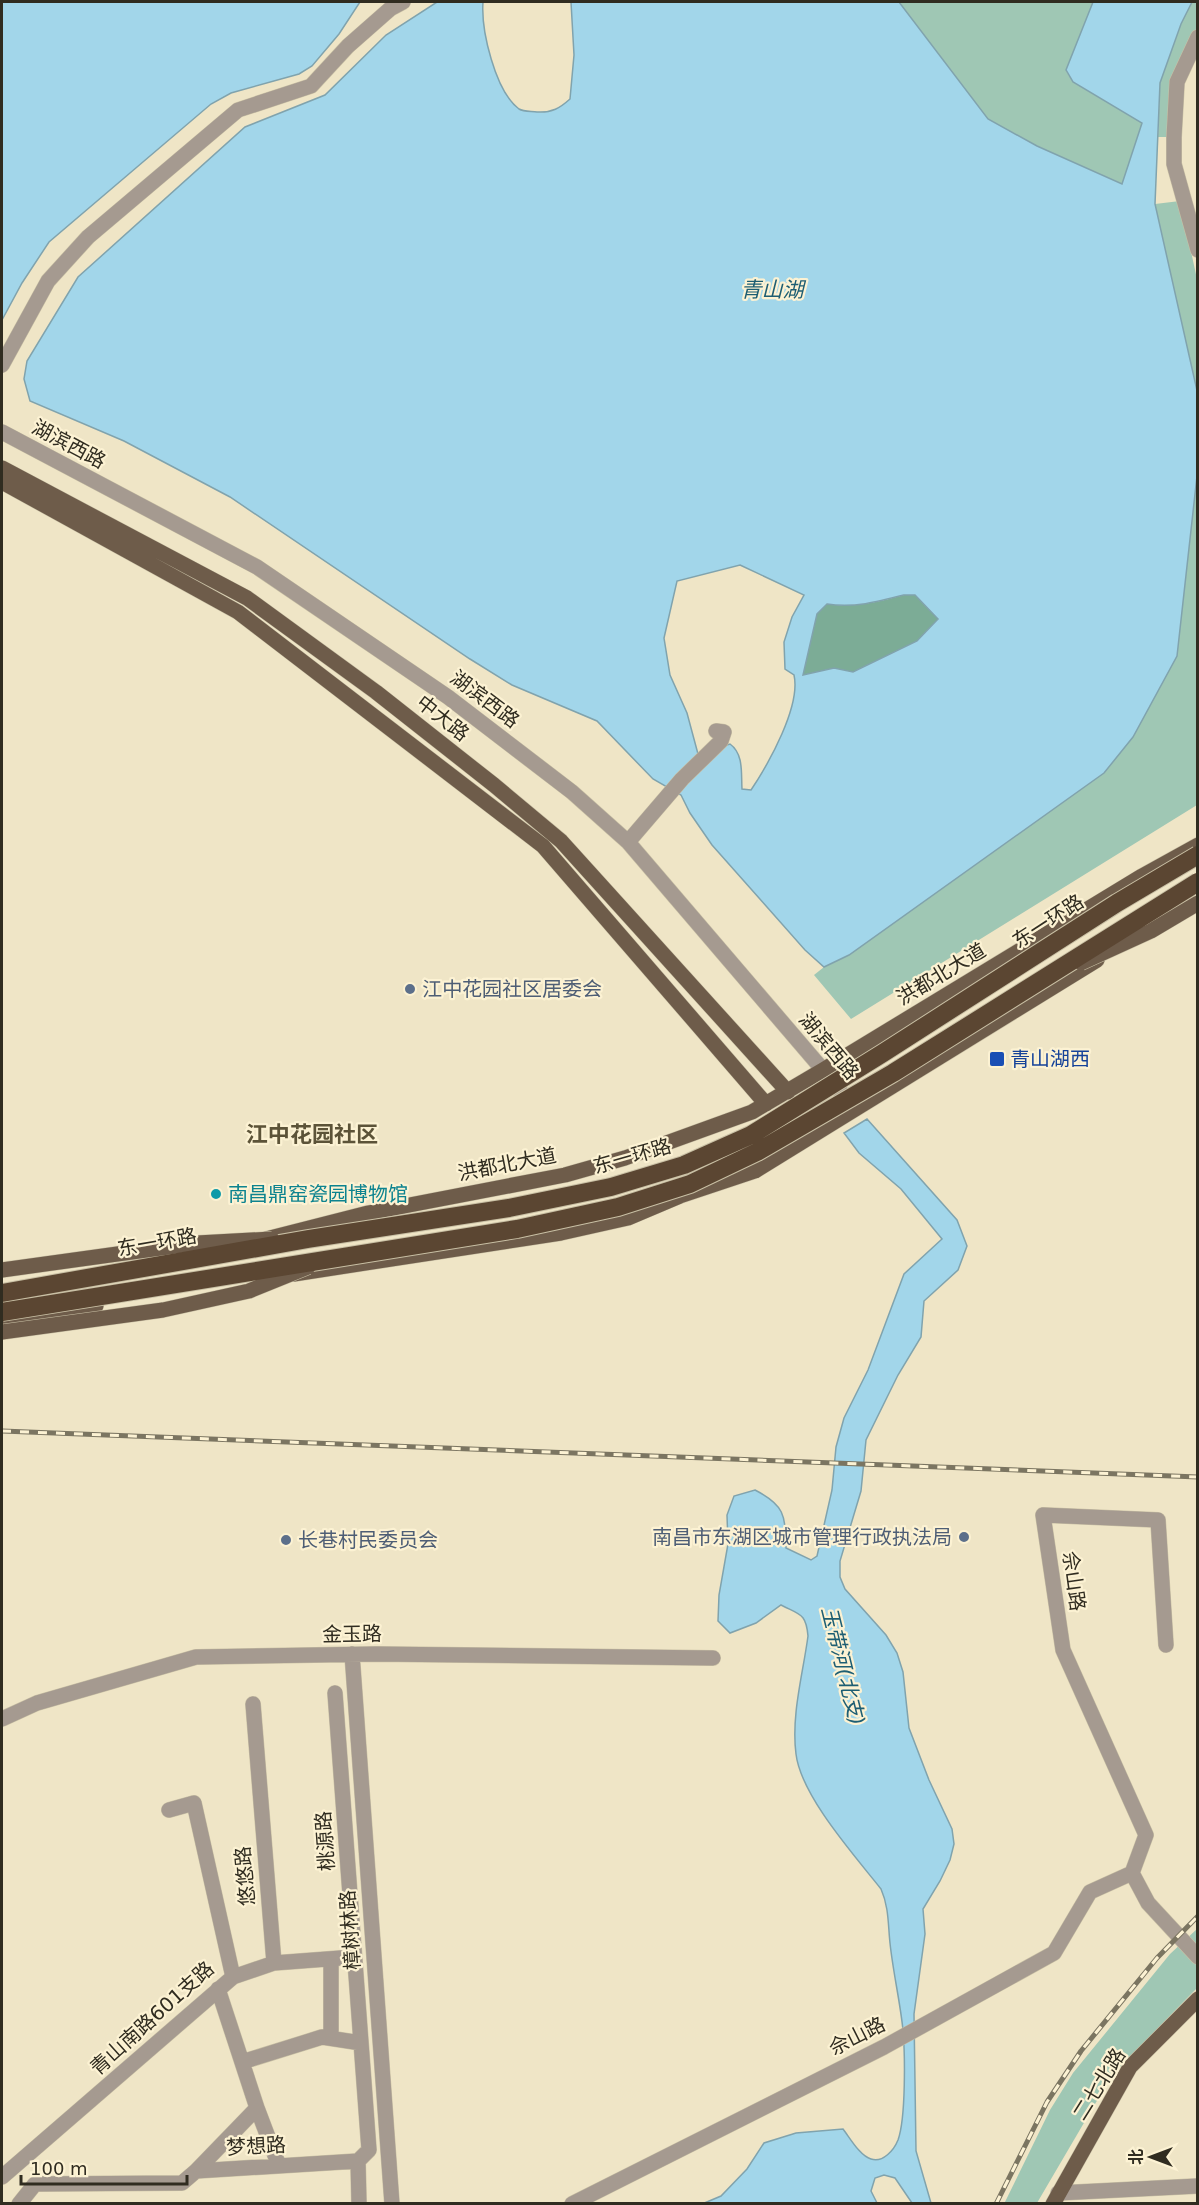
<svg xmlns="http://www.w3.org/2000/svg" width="1199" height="2205" font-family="'DejaVu Sans','Noto Sans SC',sans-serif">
<rect width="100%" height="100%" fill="#efe5c6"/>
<!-- green -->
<path fill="#9fc7b4" d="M 899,2 L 1093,2 L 1066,71 L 1073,82 L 1143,123 L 1122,184 L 1037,146 L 988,119 Z
M 1192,2 L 1197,2 L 1197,37 L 1177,82 L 1174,137 L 1158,137 L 1160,83 L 1181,24 Z
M 1180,201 L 1197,279 L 1197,395 L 1155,204 Z
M 1197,476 L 1197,805 L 851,1019 L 814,975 L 824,967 L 849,955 L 1104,773 L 1177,656 Z
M 1197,1929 L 1197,1988 L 1112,2075 L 1037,2203 L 1004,2204 L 1050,2110 L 1073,2073 L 1170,1954 Z"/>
<!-- forest -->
<path fill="#7cac96" d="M 904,595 L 915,595 L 938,619 L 917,641 L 853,672 L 834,668 L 803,675 L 817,614 L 827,604 C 854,608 877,602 904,595 Z"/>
<!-- water -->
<path fill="#a2d6ea" stroke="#80a3ad" stroke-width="1.5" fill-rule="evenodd" d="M 2,2 L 360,2 L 339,34 L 312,66 L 299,74 L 231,93 L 211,104 L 49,242 L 22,283 L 2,320 Z
M 437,2 L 483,2 C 481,30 495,91 519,109 C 524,112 532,111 537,112 C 552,113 560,108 570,99 L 574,55 L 571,2 L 899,2 L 988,119 L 1037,146 L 1122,184 L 1142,123 L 1073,82 L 1066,70 L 1093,2 L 1192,2 L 1181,24 L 1160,83 L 1155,204 L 1198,395 L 1197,476 L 1177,656 L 1133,737 L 1104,773 L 849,955 L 824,967 L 805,950 L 712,845 L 690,813 L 681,795 L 653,779 L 597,721 L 512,685 L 470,659 L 230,497 L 124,441 L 30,401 L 24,379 L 27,361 L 78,277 L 245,127 L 325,95 L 386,35 ZM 740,565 L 804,595 L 792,617 L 784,642 L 785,669 L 794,675 C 801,706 769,763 751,790 L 742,789 C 741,774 744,754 730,744 L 698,754 L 687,713 L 670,675 L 664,638 L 677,581 ZM 904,595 L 915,595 L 938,619 L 917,641 L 853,672 L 834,668 L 803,675 L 817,614 L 827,604 C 854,608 877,602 904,595 Z
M 867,1119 L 957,1220 L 967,1246 L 958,1270 L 924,1301 L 921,1337 L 898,1375 L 866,1440 L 861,1491 L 840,1561 L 840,1577 L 845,1589 L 886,1635 L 897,1653 L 903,1672 L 909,1728 L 929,1780 L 952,1829 L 954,1844 L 950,1860 L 940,1881 L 923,1909 L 925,1934 L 914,2014 L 916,2151 L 931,2203 L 912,2203 L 895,2178 L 884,2175 L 875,2178 L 871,2191 L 877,2203 L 702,2204 L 721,2196 L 747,2169 L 764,2143 L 796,2133 L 843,2129 C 850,2138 860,2156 871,2159 C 883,2163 894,2150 898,2140 C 906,2118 905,2054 903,2030 C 900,2001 893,1972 890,1943 C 888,1925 889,1907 881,1889 C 855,1856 801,1796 796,1754 C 791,1715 803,1674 808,1636 C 806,1613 800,1615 781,1605 L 756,1623 L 730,1633 L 718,1621 L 719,1595 L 728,1544 L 727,1515 L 734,1496 L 755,1490 C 786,1506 785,1516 786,1548 L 811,1560 L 817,1556 L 832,1490 L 836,1447 L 844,1418 L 868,1370 L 904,1274 L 942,1239 L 901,1189 L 859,1153 L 844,1133 Z"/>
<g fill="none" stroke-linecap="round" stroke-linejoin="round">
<!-- minor casing -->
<g stroke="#c9c0a5" stroke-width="16">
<path id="minor" d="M 1198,37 L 1177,82 L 1174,137 L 1174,164 L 1198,250
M 2,365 L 48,281 L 88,237 L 238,110 L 311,86 L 348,46 L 390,9 L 403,2
M 2,432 L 257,567 L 448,697 L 572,792 L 628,842 L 823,1070 L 853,1107
M 628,842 L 682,779 L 721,741 L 724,732 L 716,731
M 352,1654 L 392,2204
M 335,1693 L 369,2150 L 358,2161
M 253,1704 L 274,1963 L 354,1957
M 2,1719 L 37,1703 L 196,1657 L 376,1654 L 713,1658
M 1132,1873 L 1148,1903 L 1198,1957
M 331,1959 L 331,2038
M 233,1977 L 274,1963
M 218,1989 L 257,2108 L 279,2166
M 242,2062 L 322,2037 L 361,2043
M 196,2171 L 257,2108
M 2,2177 L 233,1977 L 194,1803 L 169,1810
M 1058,2193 L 1198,2186
M 19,2204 L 35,2184 L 182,2183 L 196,2171 L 358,2161 L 359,2204
M 572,2204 L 884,2047 L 1054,1953 L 1090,1892 L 1132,1873 L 1146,1835 L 1063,1650 L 1043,1515 L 1158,1520 L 1166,1645"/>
</g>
<!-- major casing -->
<g stroke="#c9c0a5" stroke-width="16">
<path id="major" d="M 2,468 L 247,598 L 376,692 L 494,785 L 561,841 L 788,1092
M 2,482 L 238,612 L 543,846 L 766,1104
M 266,1239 L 368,1213 L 565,1175 L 625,1158 L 752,1112 L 823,1070 L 1142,876 L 1198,845
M 294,1274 L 561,1233 L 628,1218 L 680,1196 L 755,1171 L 1097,960
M 2,1323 L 96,1306
M 1053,2204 L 1130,2067 L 1198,1999"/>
</g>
<!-- minor -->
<use href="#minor" stroke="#a59a90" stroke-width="15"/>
<!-- major -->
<use href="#major" stroke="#6e5c4a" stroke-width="15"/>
<!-- rail casing -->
<g stroke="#7b7561" stroke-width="5">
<path id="rail" d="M 2,1431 L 1198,1477
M 996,2204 L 1047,2102 L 1081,2051 L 1157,1958 L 1198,1916"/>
</g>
<!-- rail -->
<use href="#rail" stroke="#fcf2d3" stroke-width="3" stroke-dasharray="9" stroke-linecap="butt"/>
<!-- major-bridge casing -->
<g stroke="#c9c0a5" stroke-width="16" stroke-linecap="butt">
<path id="major-bridge" d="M 1081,963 L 1151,931 L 1198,903
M 2,1270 L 197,1243 L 272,1239
M 2,1332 L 163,1310 L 249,1291 L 308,1267"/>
</g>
<!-- highway-bridge casing -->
<g stroke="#c9c0a5" stroke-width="20" stroke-linecap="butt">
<path id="highway-bridge" d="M 2,1293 L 308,1239 L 509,1208 L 611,1187 L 684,1165 L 751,1135 L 883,1053 L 1117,903 L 1198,855
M 2,1312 L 517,1229 L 618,1207 L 690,1184 L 757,1152 L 893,1073 L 1198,882"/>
</g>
<!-- major-bridge -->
<use href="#major-bridge" stroke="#6e5c4a" stroke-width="15"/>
<!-- highway-bridge -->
<use href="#highway-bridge" stroke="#5b4632" stroke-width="18"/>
</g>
<!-- markers -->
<g fill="#5c6f8a" stroke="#fcf2d3" stroke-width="2">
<circle cx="410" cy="989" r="6"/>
<circle cx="964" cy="1537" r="6"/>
<circle cx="286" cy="1540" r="6"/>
</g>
<rect fill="#1a4fb4" stroke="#fcf2d3" stroke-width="2" x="989" y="1051" width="16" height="16" rx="3"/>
<circle fill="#0f9aa8" stroke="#fcf2d3" stroke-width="2" cx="216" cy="1194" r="6"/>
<g text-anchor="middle" stroke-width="4.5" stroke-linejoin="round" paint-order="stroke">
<!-- street labels -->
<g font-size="20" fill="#302c20" stroke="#fcf2d3">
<text transform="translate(69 444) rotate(28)" y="7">湖滨西路</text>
<text transform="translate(485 699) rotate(37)" y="7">湖滨西路</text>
<text transform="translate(443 718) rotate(38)" y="7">中大路</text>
<text transform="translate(1048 921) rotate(-33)" y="7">东一环路</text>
<text transform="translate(941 974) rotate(-31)" y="7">洪都北大道</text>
<text transform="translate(829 1046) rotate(50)" y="7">湖滨西路</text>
<text transform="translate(632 1156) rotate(-16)" y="7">东一环路</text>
<text transform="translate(507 1164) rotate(-11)" y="7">洪都北大道</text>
<text transform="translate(157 1242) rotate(-10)" y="7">东一环路</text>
<text transform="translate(1074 1581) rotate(82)" y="7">佘山路</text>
<text transform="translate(352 1634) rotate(-1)" y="7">金玉路</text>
<text transform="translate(325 1841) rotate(-94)" y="7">桃源路</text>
<text transform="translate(245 1876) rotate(-95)" y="7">悠悠路</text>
<text transform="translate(350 1930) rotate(-94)" y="7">樟树林路</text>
<text transform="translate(152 2018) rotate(-42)" y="7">青山南路601支路</text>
<text transform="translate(857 2036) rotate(-27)" y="7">佘山路</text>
<text transform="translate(1099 2084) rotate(-58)" y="7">二七北路</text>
<text transform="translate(256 2146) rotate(-3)" y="7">梦想路</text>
</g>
<!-- service labels -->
<g font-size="20" fill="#4e5e75" stroke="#fcf2d3" text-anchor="start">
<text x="422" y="996">江中花园社区居委会</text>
<text x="952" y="1544" text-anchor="end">南昌市东湖区城市管理行政执法局</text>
<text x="298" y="1547">长巷村民委员会</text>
</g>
<!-- transit labels -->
<g font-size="20" fill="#164399" stroke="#fcf2d3" text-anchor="start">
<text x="1010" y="1066">青山湖西</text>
</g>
<!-- culture labels -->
<g font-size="20" fill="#0d838f" stroke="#fcf2d3" text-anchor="start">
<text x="228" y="1201">南昌鼎窑瓷园博物馆</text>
</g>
<!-- water labels -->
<g font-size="21" font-style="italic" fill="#1d5e73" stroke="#fcf2d3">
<text x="772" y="297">青山湖</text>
<text transform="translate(843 1666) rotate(76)" y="7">玉带河(北支)</text>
</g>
<!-- quarter labels -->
<g font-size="22" font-weight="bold" fill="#5c5338" stroke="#fcf2d3">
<text x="312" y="1142">江中花园社区</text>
</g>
</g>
<!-- border -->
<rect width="1199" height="2205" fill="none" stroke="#302c20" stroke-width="6"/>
<!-- north arrow -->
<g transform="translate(1151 2157) rotate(270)" stroke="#fcf2d3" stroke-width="4.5" paint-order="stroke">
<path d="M0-4.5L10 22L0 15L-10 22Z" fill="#302c20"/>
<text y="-9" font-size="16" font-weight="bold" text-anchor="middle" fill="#302c20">北</text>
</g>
<!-- scale -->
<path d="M21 2175v9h166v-9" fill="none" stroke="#302c20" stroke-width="3"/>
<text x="30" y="2175" font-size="18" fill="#302c20" stroke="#fcf2d3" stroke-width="4.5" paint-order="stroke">100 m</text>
</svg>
